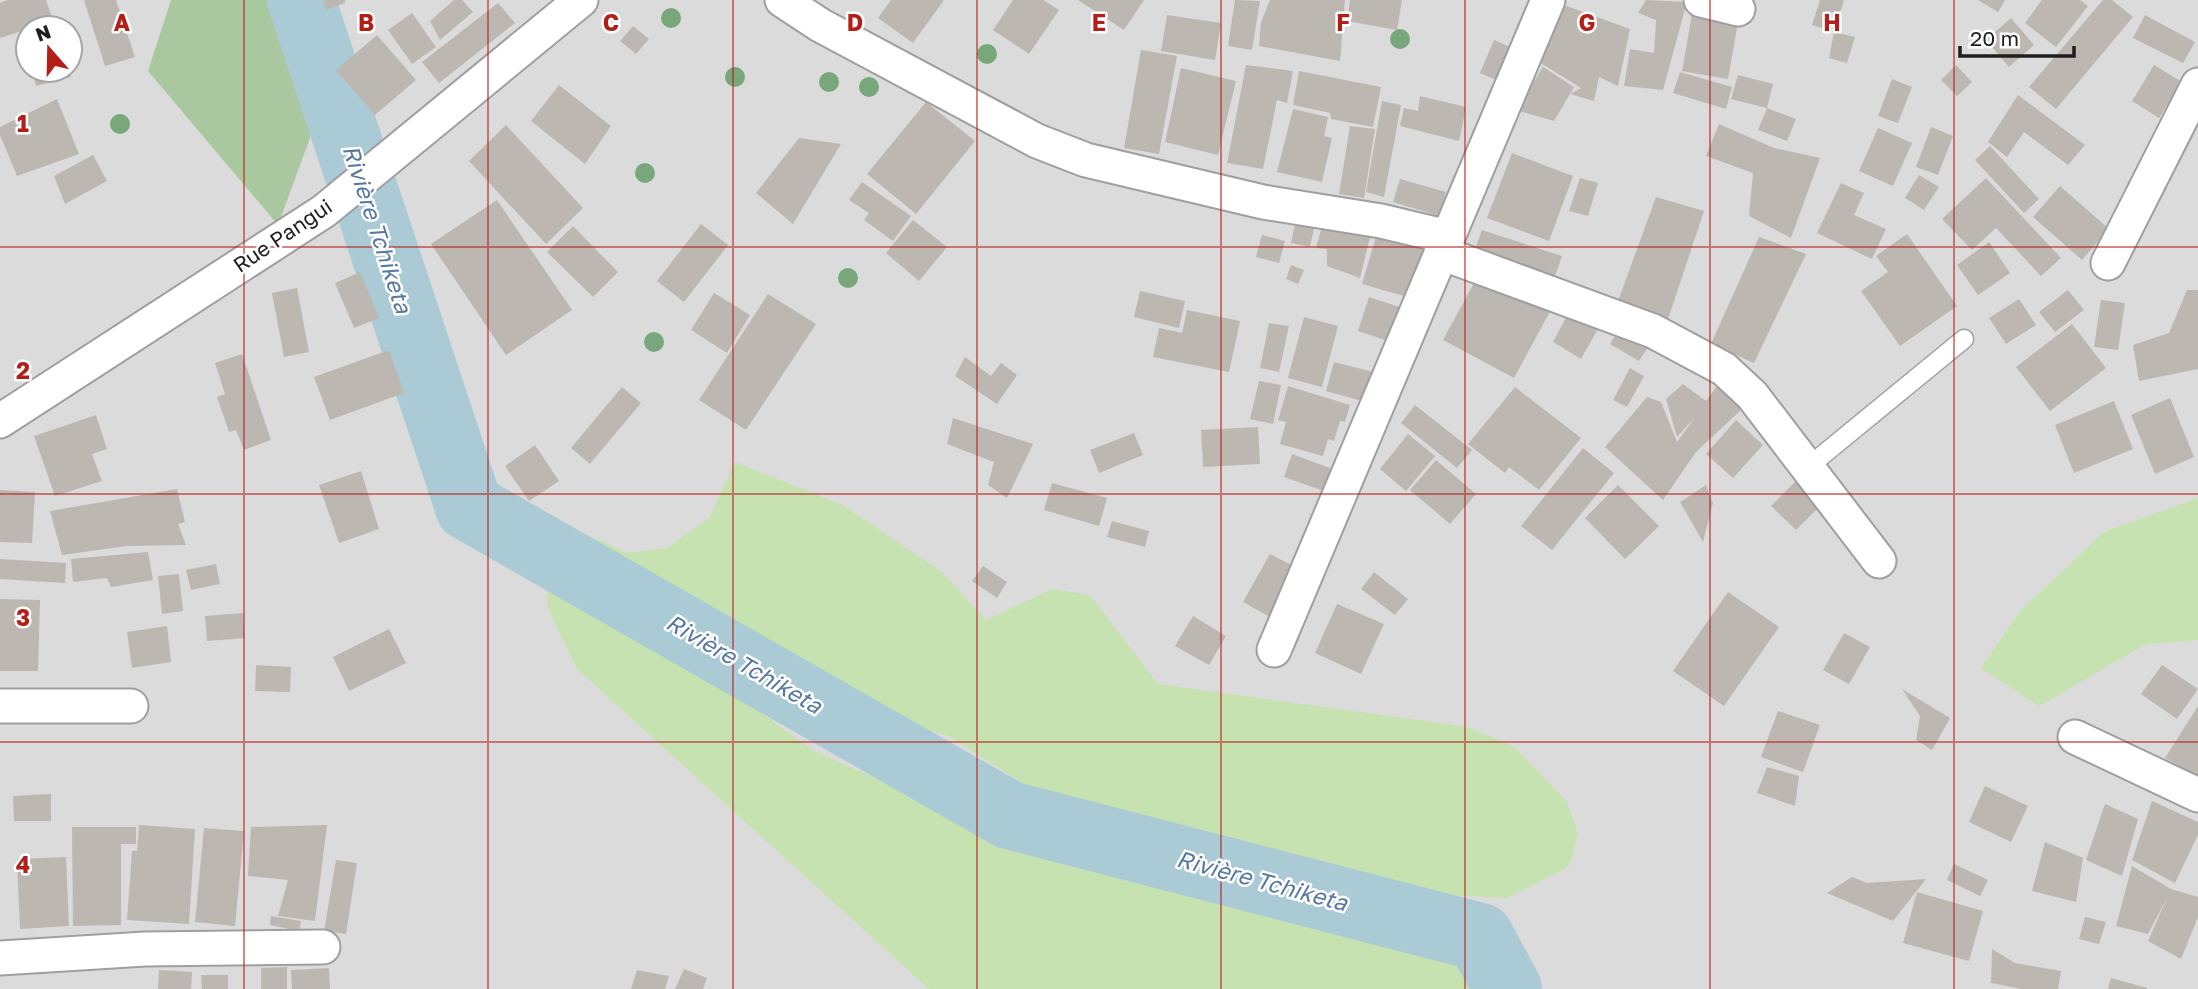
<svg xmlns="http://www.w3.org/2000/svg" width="2198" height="989" font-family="'Golos Text',sans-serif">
<rect width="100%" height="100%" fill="#edebe5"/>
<!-- residential -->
<path fill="#dcdbdb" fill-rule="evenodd" d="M 0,0 L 2198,0 L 2198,989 L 0,989 ZM 28,28 L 70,28 L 70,70 L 28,70 Z"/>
<!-- grass -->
<path fill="#c6e2b1" d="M 735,462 L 843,505 L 942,572 L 986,620 L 1053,589 L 1090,595 L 1158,684 L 1468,727 L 1514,747 L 1566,800 L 1578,833 L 1569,867 L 1508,898 L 1406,893 L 1058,806 L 949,736 L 832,702 L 618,566 L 594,537 L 627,553 L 667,548 L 709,518 Z
M 2198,498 L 2198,640 L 2146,644 L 2039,706 L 1981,668 L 2020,611 L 2104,532 Z
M 549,580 L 653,634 L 814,751 L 930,802 L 991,845 L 1470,967 L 1484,989 L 929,989 L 577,669 L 547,606 Z"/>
<!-- forest -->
<path fill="#a9c89f" d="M 171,0 L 305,0 L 310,138 L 278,225 L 148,71 Z"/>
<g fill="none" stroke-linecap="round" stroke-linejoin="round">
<!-- river -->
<path stroke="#aacad6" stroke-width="68" d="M 301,0 L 469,507 L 1009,815 L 1480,937 L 1508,989"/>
</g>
<!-- building -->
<path fill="#bdb7b2" d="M 8,0 L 46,0 L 53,21 L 0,38 L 0,3 Z
M 84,0 L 116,0 L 135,57 L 105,66 Z
M 323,0 L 345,0 L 345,3 L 326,10 Z
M 454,0 L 462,0 L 473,12 L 440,40 L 430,21 Z
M 891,0 L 944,0 L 913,43 L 878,18 Z
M 1013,0 L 1043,0 L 1059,10 L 1029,54 L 993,30 Z
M 1078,0 L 1144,0 L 1124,30 Z
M 1235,0 L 1260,1 L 1252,50 L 1228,46 Z
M 1270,0 L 1345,0 L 1340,61 L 1259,46 L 1261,22 Z
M 1350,0 L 1402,0 L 1397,30 L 1347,21 Z
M 1646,0 L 1687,2 L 1663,90 L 1624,86 L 1630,49 L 1654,53 L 1656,20 L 1638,13 Z
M 1820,0 L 1844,0 L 1834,32 L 1855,37 L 1847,63 L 1829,58 L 1834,32 L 1812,25 Z
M 1978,0 L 2005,0 L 1998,12 Z
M 2042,0 L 2080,0 L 2088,6 L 2056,47 L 2025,23 Z
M 2103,0 L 2112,0 L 2133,17 L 2056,109 L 2029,87 Z
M 498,3 L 515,23 L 439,83 L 422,62 Z
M 1564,5 L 1630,29 L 1618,86 L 1599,77 L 1594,101 L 1570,94 L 1554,121 L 1516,110 L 1543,67 L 1574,87 L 1570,94 L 1581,88 L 1539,62 Z
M 412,13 L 436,47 L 412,64 L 388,30 Z
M 1692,14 L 1738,22 L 1728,79 L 1682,71 Z
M 1167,15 L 1221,23 L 1215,60 L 1161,51 Z
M 2145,15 L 2195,42 L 2183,63 L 2133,38 Z
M 2011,18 L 2034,45 L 2009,67 L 1986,40 Z
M 633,26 L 649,39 L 636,54 L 620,41 Z
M 28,34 L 28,53 L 27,53 L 23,36 Z
M 377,35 L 416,80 L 375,115 L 336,70 Z
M 1494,40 L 1515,49 L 1501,82 L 1480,73 Z
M 1141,50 L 1177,56 L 1159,154 L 1124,148 Z
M 1246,65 L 1293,71 L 1287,103 L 1277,100 L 1263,169 L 1227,163 Z
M 1956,65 L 1972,82 L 1957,96 L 1941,80 Z
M 2154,65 L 2182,82 L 2159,118 L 2132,101 Z
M 1181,68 L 1236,81 L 1218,155 L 1165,142 Z
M 32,70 L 69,70 L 71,77 L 36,86 Z
M 1299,71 L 1381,87 L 1373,127 L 1331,119 L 1330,113 L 1293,105 Z
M 1680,72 L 1732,87 L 1726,109 L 1673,93 Z
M 1738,75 L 1773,84 L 1767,108 L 1796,119 L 1787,141 L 1758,130 L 1767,108 L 1731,99 Z
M 1892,79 L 1912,87 L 1898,123 L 1878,116 Z
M 559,85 L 611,126 L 585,164 L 531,121 Z
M 2018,95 L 2085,145 L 2068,165 L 2024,132 L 2007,157 L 1988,142 Z
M 1420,96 L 1466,107 L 1459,141 L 1400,126 L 1404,108 L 1418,111 Z
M 57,99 L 79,154 L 17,176 L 0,135 L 0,127 Z
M 1382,101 L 1401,105 L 1384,197 L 1366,192 Z
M 926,102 L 975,141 L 916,214 L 867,174 Z
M 1293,109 L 1328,117 L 1324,136 L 1332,138 L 1322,182 L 1277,172 Z
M 1719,124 L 1774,148 L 1820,158 L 1791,238 L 1749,216 L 1753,173 L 1706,156 Z
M 506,125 L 583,208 L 546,244 L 469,161 Z
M 1350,126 L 1375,129 L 1364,198 L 1339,194 Z
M 1931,127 L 1953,136 L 1938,175 L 1916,167 Z
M 1878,128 L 1912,143 L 1893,186 L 1859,171 Z
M 799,138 L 841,144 L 793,224 L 756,193 Z
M 1990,146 L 2039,199 L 2024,213 L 1975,160 Z
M 1512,153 L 1573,176 L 1549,241 L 1487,218 Z
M 93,155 L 107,181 L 65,204 L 54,176 Z
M 1919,175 L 1939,187 L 1924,210 L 1905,198 Z
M 1580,178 L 1598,183 L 1588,216 L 1569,211 Z
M 1986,178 L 2061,258 L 2041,276 L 1996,228 L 1972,250 L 1942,219 Z
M 1400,179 L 1446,192 L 1439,216 L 1393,202 Z
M 862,182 L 911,216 L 893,241 L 864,220 L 869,213 L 849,200 Z
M 1841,183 L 1864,193 L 1854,215 L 1886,229 L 1872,259 L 1817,233 Z
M 2060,186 L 2109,229 L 2082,260 L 2033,217 Z
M 1656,197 L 1704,211 L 1667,322 L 1618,301 Z
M 497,200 L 572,310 L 506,355 L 431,244 Z
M 1297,215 L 1316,219 L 1310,247 L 1291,243 Z
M 1325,215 L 1374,221 L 1360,278 L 1327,266 L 1327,249 L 1316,248 Z
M 913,220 L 947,247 L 919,281 L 886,253 Z
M 701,224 L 728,245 L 684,302 L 657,281 Z
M 573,226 L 618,272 L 593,297 L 547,252 Z
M 1482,230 L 1562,256 L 1553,282 L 1473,255 Z
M 1377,233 L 1436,250 L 1421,301 L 1362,284 Z
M 1907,234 L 1957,306 L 1900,346 L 1861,291 L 1888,272 L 1876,256 Z
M 1262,235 L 1285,241 L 1279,263 L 1256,257 Z
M 1759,237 L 1806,254 L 1754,363 L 1711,344 Z
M 1989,242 L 2010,273 L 1978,295 L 1957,265 Z
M 1291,265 L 1304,270 L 1298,284 L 1286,279 Z
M 1481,270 L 1552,308 L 1514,378 L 1443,340 Z
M 360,272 L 379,318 L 354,328 L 335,283 Z
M 297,288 L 309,352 L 284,357 L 272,293 Z
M 2068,290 L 2084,310 L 2055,332 L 2039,312 Z
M 2187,290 L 2198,290 L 2198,369 L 2139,381 L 2133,345 L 2169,333 Z
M 1140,291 L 1185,301 L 1179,328 L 1134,317 Z
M 714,293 L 750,315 L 727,353 L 691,330 Z
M 768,294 L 816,324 L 746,430 L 699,400 Z
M 1369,297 L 1412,311 L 1400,345 L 1358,331 Z
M 2019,299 L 2036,325 L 2006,344 L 1989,318 Z
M 2101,300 L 2125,303 L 2118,350 L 2094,347 Z
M 1571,308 L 1599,327 L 1581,359 L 1553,342 Z
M 1187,310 L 1240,321 L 1229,372 L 1153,357 L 1159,328 L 1182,333 Z
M 1304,317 L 1338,326 L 1322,387 L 1288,378 Z
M 1269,323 L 1289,326 L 1279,372 L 1260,368 Z
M 2072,324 L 2106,368 L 2050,411 L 2016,367 Z
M 1620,327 L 1650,344 L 1639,361 L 1610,344 Z
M 389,350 L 404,393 L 330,420 L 314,377 Z
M 242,354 L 271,440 L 244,450 L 236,430 L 229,432 L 217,397 L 225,394 L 215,363 Z
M 965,357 L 991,376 L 1001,363 L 1017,375 L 997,404 L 955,376 Z
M 1334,362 L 1381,374 L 1373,404 L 1326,391 Z
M 1630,368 L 1644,376 L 1627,407 L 1613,400 Z
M 1259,381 L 1281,385 L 1273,424 L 1250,419 Z
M 1683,384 L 1706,401 L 1717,386 L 1742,409 L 1696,452 L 1663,500 L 1605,447 L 1647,397 L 1661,402 L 1677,442 L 1695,417 L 1677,437 L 1666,399 Z
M 1288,386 L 1350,405 L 1345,422 L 1340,421 L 1334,441 L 1328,439 L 1323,456 L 1280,444 L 1286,422 L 1278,420 Z
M 622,387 L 641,403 L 590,464 L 571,448 Z
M 1515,387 L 1581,438 L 1539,490 L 1509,467 L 1505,473 L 1468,444 Z
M 2170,398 L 2194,457 L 2155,474 L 2131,415 Z
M 2114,401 L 2133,449 L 2074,473 L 2055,425 Z
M 1415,405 L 1472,450 L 1457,468 L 1401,423 Z
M 96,415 L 107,449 L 92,454 L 102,481 L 55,496 L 34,436 Z
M 953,418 L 1033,444 L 1007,498 L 988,485 L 994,462 L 947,444 Z
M 1736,420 L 1763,445 L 1733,478 L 1706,454 Z
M 1258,427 L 1260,464 L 1203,467 L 1201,430 Z
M 1134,433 L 1143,455 L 1099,473 L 1090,450 Z
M 1408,434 L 1435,456 L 1406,491 L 1380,469 Z
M 535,445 L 559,481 L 529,501 L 505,466 Z
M 1583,448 L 1614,473 L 1552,550 L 1521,526 Z
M 1292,454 L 1346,474 L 1338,496 L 1284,477 Z
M 1436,460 L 1476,494 L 1450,524 L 1410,490 Z
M 361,471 L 379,529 L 339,543 L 319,485 Z
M 1796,481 L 1821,505 L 1796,530 L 1771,506 Z
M 1052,483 L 1107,498 L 1099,526 L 1044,510 Z
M 1618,485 L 1659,526 L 1625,559 L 1585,518 Z
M 1706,485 L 1713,503 L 1703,542 L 1680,502 Z
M 177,489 L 185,522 L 178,524 L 186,545 L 127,546 L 62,555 L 50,511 Z
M 0,490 L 35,492 L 32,543 L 0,542 Z
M 1112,521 L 1149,531 L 1145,547 L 1107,537 Z
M 148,552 L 153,580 L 111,587 L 107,578 L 73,582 L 71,559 Z
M 1270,554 L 1297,568 L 1270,617 L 1243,602 Z
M 0,559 L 66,563 L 65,583 L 0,579 Z
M 216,564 L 220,584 L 191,590 L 186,570 Z
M 983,566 L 1007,582 L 997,598 L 972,581 Z
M 1374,572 L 1408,599 L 1395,615 L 1361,589 Z
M 179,574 L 183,611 L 162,614 L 158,576 Z
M 1728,592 L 1779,627 L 1724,706 L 1673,671 Z
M 0,599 L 40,600 L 38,671 L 0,671 Z
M 1337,604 L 1384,624 L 1361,674 L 1315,653 Z
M 243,613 L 245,638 L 207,641 L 205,616 Z
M 1193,616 L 1226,636 L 1209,665 L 1175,646 Z
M 167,626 L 171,662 L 132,668 L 127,632 Z
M 389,629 L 406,663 L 349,691 L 333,657 Z
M 1844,633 L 1870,647 L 1849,684 L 1823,670 Z
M 256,665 L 291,667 L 290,692 L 255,691 Z
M 2162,665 L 2198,689 L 2177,719 L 2141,694 Z
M 1902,689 L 1950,718 L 1932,750 L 1916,740 L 1920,716 Z
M 2198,706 L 2198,776 L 2165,758 Z
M 1778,711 L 1820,725 L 1803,772 L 1761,757 Z
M 1767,767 L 1799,776 L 1795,806 L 1757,793 Z
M 1985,786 L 2028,806 L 2011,842 L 1969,822 Z
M 51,794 L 51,821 L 14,821 L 13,796 Z
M 2152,801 L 2198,822 L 2198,835 L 2175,883 L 2132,860 Z
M 2105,804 L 2138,819 L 2122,876 L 2086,860 Z
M 139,825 L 195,829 L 189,924 L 127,920 L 132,851 L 137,851 Z
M 327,825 L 315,921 L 278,916 L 288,880 L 248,876 L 251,827 Z
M 72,827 L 136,827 L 136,844 L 121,844 L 121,925 L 73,926 Z
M 204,828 L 244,831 L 235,926 L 195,922 Z
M 2045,842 L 2083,858 L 2076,902 L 2032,891 Z
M 66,857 L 69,926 L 20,929 L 17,859 Z
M 336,860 L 357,863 L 346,934 L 324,931 Z
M 1954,864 L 1988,880 L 1980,896 L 1947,880 Z
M 2132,866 L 2171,889 L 2198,897 L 2198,917 L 2181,959 L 2148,941 L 2167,898 L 2148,934 L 2116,926 Z
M 1852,877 L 1867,883 L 1926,879 L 1893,921 L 1827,893 Z
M 1917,892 L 1983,911 L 1969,961 L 1903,943 Z
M 271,916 L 301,921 L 299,931 L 270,925 Z
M 2085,917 L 2106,922 L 2099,944 L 2079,939 Z
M 1992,949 L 2015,963 L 2061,971 L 2058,989 L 2021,989 L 1991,983 Z
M 287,967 L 287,989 L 261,989 L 261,968 Z
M 329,968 L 330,989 L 292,989 L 291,970 Z
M 684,969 L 707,978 L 703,989 L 675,989 Z
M 159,970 L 192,972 L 191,989 L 158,989 Z
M 637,970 L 669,976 L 665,989 L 631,989 Z
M 201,975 L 228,975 L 228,989 L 202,989 Z
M 2111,978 L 2147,988 L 2147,989 L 2108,989 Z"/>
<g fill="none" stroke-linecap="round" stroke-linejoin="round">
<!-- service casing -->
<g stroke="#9f9f9f" stroke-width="21">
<path id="service" d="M 1808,467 L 1964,339"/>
</g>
<!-- minor casing -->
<g stroke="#9f9f9f" stroke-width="37">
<path id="minor" d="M 782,0 L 820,25 L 1037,141 L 1086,160 L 1263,202 L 1381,221 L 1448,237
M 1701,0 L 1738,9
M 1441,253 L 1653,331 L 1724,369 L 1752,395 L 1879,561
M 2108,263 L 2198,85
M 0,421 L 324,211 L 581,0
M 1274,650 L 1548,0
M 0,706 L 131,706
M 2075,737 L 2198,795
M 0,958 L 145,949 L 323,947"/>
</g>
<!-- service -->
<use href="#service" stroke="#fff" stroke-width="18"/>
<!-- minor -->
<use href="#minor" stroke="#fff" stroke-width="33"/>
</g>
<!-- trees -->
<g fill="#78a77b">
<circle cx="671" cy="18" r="10"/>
<circle cx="1400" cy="39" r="10"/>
<circle cx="987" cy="54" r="10"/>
<circle cx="735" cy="77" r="10"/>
<circle cx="829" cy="82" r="10"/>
<circle cx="869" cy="87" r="10"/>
<circle cx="120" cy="124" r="10"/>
<circle cx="645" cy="173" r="10"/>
<circle cx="848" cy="278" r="10"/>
<circle cx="654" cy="342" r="10"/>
</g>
<!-- grid -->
<path fill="none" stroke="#b31f18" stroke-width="2" stroke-opacity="0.55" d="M 244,0 L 244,989M 488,0 L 488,989M 733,0 L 733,989M 977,0 L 977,989M 1221,0 L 1221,989M 1465,0 L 1465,989M 1710,0 L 1710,989M 1954,0 L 1954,989M 0,247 L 2198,247M 0,494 L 2198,494M 0,742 L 2198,742"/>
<g text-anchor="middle" stroke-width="5" stroke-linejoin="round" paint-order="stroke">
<!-- street labels -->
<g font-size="21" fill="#1e1e1e" stroke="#fff">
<text transform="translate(283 236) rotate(-34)" y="7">Rue Pangui</text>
</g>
<!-- water labels -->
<g font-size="23" font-style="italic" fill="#5678a2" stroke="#fff">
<text transform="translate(377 229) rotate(72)" y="8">Rivière Tchiketa</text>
<text transform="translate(744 664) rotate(30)" y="8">Rivière Tchiketa</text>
<text transform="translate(1262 881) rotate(15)" y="8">Rivière Tchiketa</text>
</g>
</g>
<g font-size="23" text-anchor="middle" font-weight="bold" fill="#b31f18" stroke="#fff" stroke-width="5" stroke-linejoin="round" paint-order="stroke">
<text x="122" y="31">A</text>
<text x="366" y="31">B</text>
<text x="611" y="31">C</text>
<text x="855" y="31">D</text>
<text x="1099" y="31">E</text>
<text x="1343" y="31">F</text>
<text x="1587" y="31">G</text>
<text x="1832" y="31">H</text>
<text x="23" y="132">1</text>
<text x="23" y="379">2</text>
<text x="23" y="626">3</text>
<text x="23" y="873">4</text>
</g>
<!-- north arrow -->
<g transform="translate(49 49) rotate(340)"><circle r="33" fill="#ffffff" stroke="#a5a5a5" stroke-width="2"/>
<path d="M0-5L12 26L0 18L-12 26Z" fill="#b31f18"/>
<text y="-10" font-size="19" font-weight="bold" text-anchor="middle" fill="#1e1e1e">N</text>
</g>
<!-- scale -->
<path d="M1960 46v10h114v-10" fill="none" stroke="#1e1e1e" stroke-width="3.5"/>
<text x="1970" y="46" font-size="21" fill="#1e1e1e" stroke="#ffffff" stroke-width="5" paint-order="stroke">20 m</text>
</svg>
